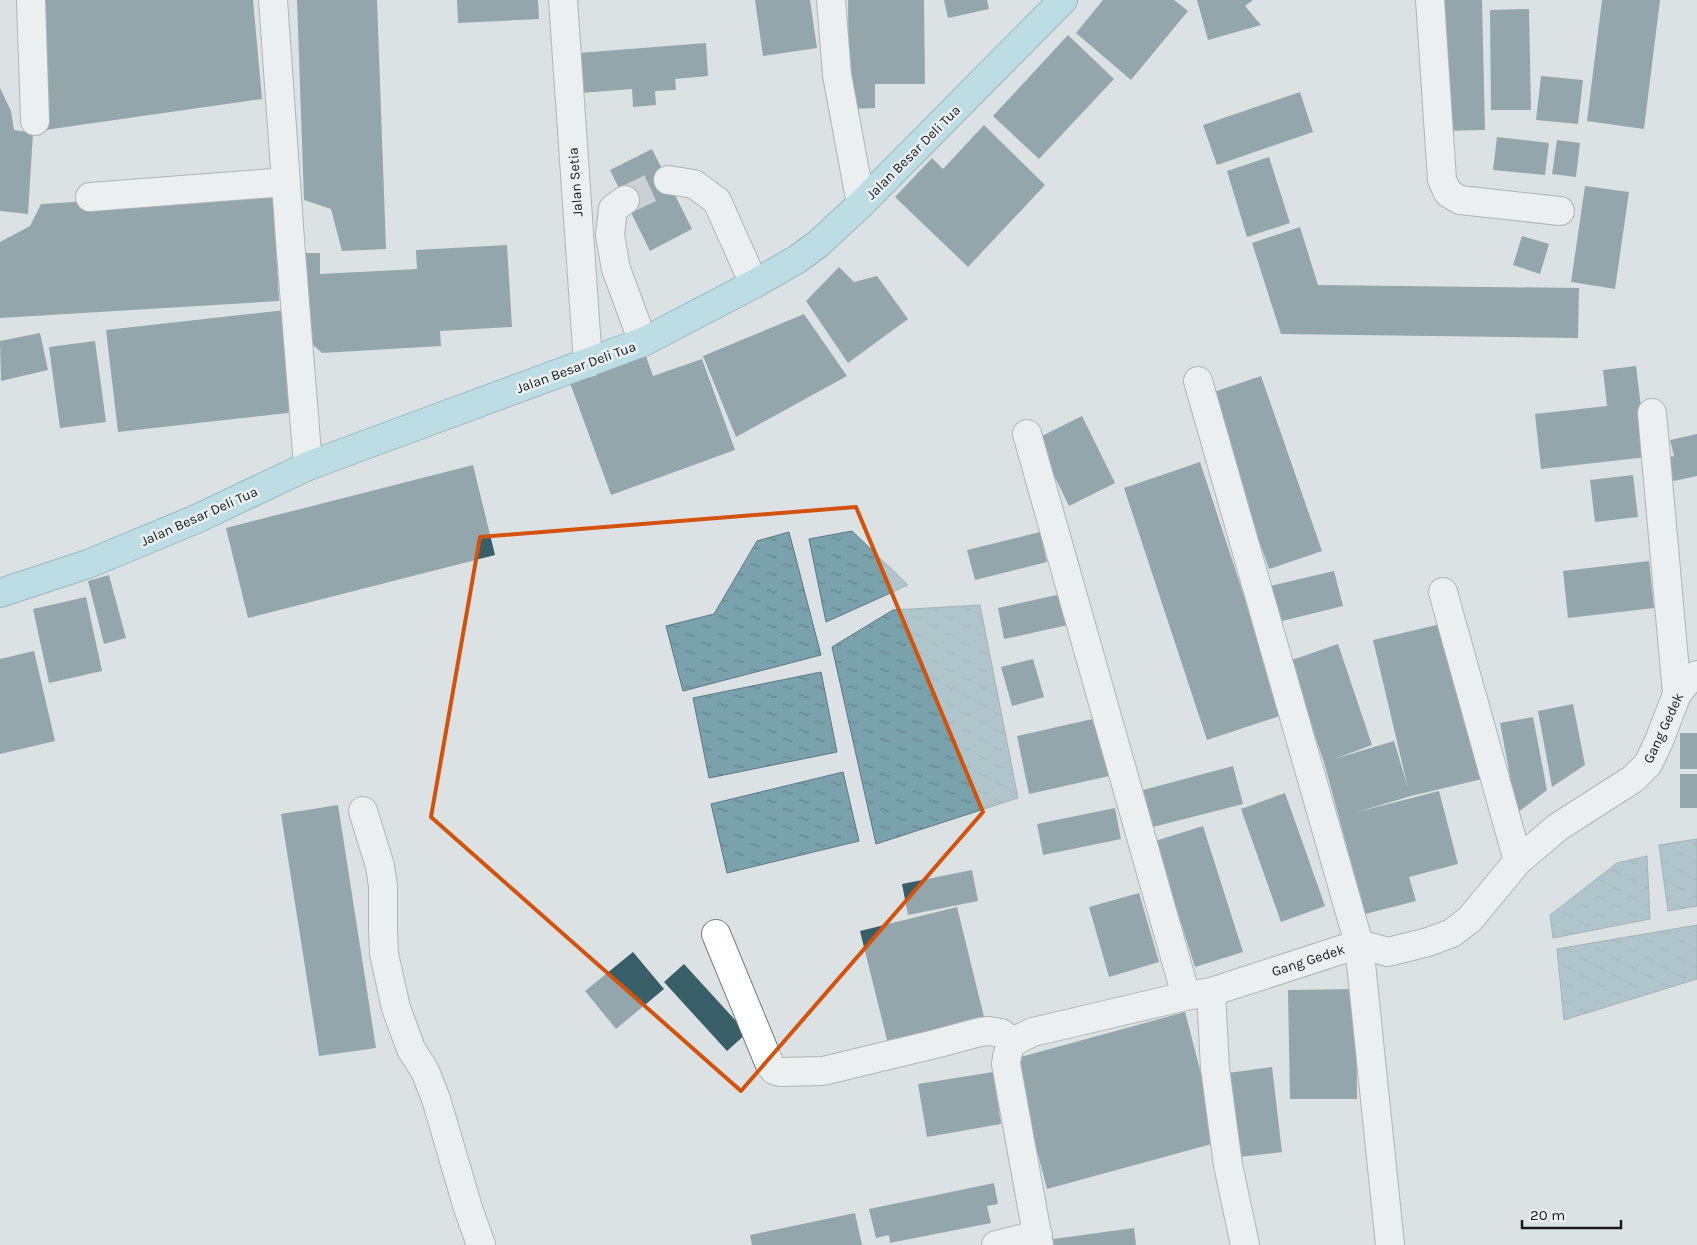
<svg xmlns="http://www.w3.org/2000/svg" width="1697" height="1245" font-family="Karla,sans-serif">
<defs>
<pattern id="water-ripples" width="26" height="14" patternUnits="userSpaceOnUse" patternTransform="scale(1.25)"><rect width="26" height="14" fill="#7aa2ad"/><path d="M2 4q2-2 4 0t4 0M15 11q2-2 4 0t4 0" fill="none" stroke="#63838c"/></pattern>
</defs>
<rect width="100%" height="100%" fill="#dce2e4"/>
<!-- water -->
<path fill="url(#water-ripples)" stroke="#5c7981" d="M 852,531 L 908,585 L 826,622 L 809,539 Z
M 789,532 L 821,655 L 683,691 L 666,626 L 714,614 L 757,541 Z
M 980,605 L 1018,798 L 876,844 L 832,647 L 893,610 Z
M 821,672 L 837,752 L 709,778 L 693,698 Z
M 843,772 L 859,841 L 727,873 L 711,804 Z
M 1697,839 L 1697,906 L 1668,911 L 1659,845 Z
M 1647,856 L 1650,919 L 1553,938 L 1550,915 L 1617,863 Z
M 1697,925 L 1697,979 L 1564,1020 L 1557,949 Z"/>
<!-- building -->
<path fill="#385e68" d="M 37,0 L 253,0 L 262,99 L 45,130 Z
M 297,0 L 377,0 L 386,249 L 342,251 L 331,209 L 304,200 Z
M 457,0 L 538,0 L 539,19 L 458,23 Z
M 755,0 L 810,0 L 817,48 L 763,56 Z
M 848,0 L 924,0 L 925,84 L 875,84 L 875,108 L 849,109 Z
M 944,0 L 987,0 L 989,9 L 948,18 Z
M 1103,0 L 1174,0 L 1188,11 L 1131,80 L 1076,33 Z
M 1197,0 L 1253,0 L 1245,6 L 1261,25 L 1208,40 Z
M 1436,0 L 1482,0 L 1485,130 L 1439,131 Z
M 1602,0 L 1660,0 L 1644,129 L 1587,121 Z
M 1529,9 L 1531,110 L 1491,110 L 1490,10 Z
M 1068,35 L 1114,79 L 1039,159 L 993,116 Z
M 706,43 L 708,76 L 675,79 L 676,90 L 655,91 L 656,105 L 633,107 L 632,89 L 581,93 L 578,53 Z
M 1541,76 L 1583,80 L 1578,124 L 1536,120 Z
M 0,88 L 11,111 L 14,130 L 33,133 L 28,214 L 0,211 Z
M 1300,92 L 1313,132 L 1217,165 L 1203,125 Z
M 984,125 L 1045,185 L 968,267 L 895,197 L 932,158 L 943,169 Z
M 1497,137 L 1549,143 L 1545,175 L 1493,170 Z
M 1557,140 L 1580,143 L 1576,177 L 1552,174 Z
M 652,149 L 692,229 L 650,251 L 610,170 Z
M 1269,157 L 1290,223 L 1247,237 L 1227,171 Z
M 1585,186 L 1629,192 L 1615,289 L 1571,282 Z
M 273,190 L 279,301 L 0,318 L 0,242 L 30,226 L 41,204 Z
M 1300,227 L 1318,285 L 1579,288 L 1578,338 L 1281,334 L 1252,243 Z
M 1522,236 L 1549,244 L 1540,274 L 1513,265 Z
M 507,245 L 512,327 L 440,331 L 441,346 L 322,353 L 305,338 L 300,253 L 320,253 L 320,274 L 417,269 L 416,250 Z
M 839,267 L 854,282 L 877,276 L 908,319 L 848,363 L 806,301 Z
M 286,310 L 297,412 L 118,432 L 106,330 Z
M 804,314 L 847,376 L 736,437 L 703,356 Z
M 40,333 L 48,370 L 1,381 L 0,341 Z
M 95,341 L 106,422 L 60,428 L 49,347 Z
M 646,356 L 653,376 L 702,359 L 735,450 L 611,495 L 570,383 Z
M 1636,366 L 1647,457 L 1541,469 L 1535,414 L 1607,406 L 1603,370 Z
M 1261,376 L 1322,551 L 1269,569 L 1208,394 Z
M 1082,416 L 1115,483 L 1069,506 L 1036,439 Z
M 1697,434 L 1697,476 L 1669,482 L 1664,458 L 1674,456 L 1670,440 Z
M 1200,462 L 1283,715 L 1207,740 L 1124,488 Z
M 473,465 L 495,555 L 248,618 L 226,528 Z
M 1633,475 L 1638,517 L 1595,522 L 1590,480 Z
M 1040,532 L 1047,562 L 975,580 L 967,550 Z
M 1649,561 L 1654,608 L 1568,618 L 1563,571 Z
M 1334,571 L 1343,606 L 1278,622 L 1270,586 Z
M 109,575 L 126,638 L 104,644 L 88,581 Z
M 1061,594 L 1068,625 L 1004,639 L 998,608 Z
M 86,597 L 102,671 L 49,683 L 33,609 Z
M 1445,623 L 1482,779 L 1411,796 L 1357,812 L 1439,791 L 1458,864 L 1409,877 L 1416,901 L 1365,914 L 1324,762 L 1289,661 L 1338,644 L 1372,745 L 1334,759 L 1394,741 L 1408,788 L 1373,640 Z
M 34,651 L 55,741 L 0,754 L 0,659 Z
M 1033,659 L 1044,697 L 1012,706 L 1001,667 Z
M 1573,704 L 1585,765 L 1552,787 L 1538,711 Z
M 1106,716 L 1118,774 L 1029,794 L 1017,736 Z
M 1533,717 L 1547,790 L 1517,813 L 1500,723 Z
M 1680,733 L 1697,733 L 1697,769 L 1680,769 Z
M 1233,766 L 1243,804 L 1153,827 L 1143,790 Z
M 1680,774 L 1697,774 L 1697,808 L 1680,808 Z
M 1285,793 L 1325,906 L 1281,922 L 1241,809 Z
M 338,805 L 376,1048 L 319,1056 L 281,814 Z
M 1115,808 L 1121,839 L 1043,855 L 1037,824 Z
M 1203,826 L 1243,952 L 1195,967 L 1155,841 Z
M 972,870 L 978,901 L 908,915 L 902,884 Z
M 1139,893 L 1159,962 L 1109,977 L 1089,907 Z
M 957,907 L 986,1025 L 889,1048 L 860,931 Z
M 633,952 L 664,989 L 616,1029 L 585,991 Z
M 684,964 L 747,1033 L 727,1051 L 664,982 Z
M 1356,989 L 1357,1099 L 1290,1099 L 1288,990 Z
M 1185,1012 L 1219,1142 L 1047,1189 L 1013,1059 Z
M 1272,1067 L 1282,1152 L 1231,1158 L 1221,1074 Z
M 993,1072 L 1001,1124 L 927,1137 L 918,1084 Z
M 994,1183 L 998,1204 L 987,1206 L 991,1223 L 890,1243 L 889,1235 L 876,1238 L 869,1209 Z
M 855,1213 L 862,1245 L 752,1245 L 750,1235 Z
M 1134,1228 L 1136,1245 L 1046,1245 L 1046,1240 Z"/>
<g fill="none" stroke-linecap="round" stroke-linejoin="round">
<!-- minor-tunnel -->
<path stroke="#b5babc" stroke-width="28" stroke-dasharray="28 14" stroke-linecap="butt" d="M 625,200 L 668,180"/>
<!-- minor casing -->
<g stroke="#777c7e" stroke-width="30">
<path id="minor" d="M 31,0 L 35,121
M 273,0 L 290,240 L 308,466
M 563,0 L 588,363
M 831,0 L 837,75 L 861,204
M 1430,0 L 1442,180 L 1448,193 L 1460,200 L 1560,211
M 668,180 L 694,184 L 717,201 L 754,284
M 90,197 L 286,182
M 625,200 L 613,209 L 610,235 L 616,269 L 643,342
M 1198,381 L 1359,944 L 1390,1245
M 1652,413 L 1677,694
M 1027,434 L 1186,996
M 1443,592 L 1518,861
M 363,811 L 380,866 L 383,886 L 383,930 L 384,954 L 396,1008 L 411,1049 L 425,1071 L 436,1099 L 468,1208 L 481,1245
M 716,934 L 770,1065 L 774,1070 L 780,1072 L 823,1071 L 935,1044 L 980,1032 L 989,1031 L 1001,1033 L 1013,1042
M 1211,992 L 1215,1068 L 1228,1165 L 1245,1245
M 996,1245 L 1038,1235
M 1039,1245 L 1006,1064 C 1008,1042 1014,1041 1033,1032 L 1186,996 L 1211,992 L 1359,944 L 1388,952 L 1428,942 L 1452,933 L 1470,919 L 1518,861 L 1558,827 L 1633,779 L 1648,764 L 1659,741 L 1677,694 L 1690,678 L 1697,675"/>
</g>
<!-- major casing -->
<g stroke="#3e8394" stroke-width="30">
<path id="major" d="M 0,593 L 88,564 L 194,520 L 308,466 L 643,342 L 754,284 L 796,260 L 818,244 L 861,204 L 1063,0"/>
</g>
<!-- minor -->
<use href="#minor" stroke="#fff" stroke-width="28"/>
<!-- major -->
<use href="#major" stroke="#98d7e6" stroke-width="28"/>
</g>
<!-- marked area -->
<path d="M0 0H1697V1245H0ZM 856,507 L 983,812 L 741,1091 L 431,817 L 480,537 Z" fill="#dce2e4" fill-opacity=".55" fill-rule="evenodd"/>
<path fill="none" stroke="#d3530d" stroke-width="4" stroke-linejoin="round" d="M 856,507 L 983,812 L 741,1091 L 431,817 L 480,537 Z"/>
<g text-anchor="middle" stroke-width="5" stroke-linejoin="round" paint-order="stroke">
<!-- street labels -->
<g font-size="14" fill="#17191a" stroke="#e9f0f1">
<text transform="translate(913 152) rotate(-45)" y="5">Jalan Besar Deli Tua</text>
<text transform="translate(575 182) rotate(-94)" y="5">Jalan Setia</text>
<text transform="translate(576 367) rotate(-20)" y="5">Jalan Besar Deli Tua</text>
<text transform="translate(199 516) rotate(-24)" y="5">Jalan Besar Deli Tua</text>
<text transform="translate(1663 728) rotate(-65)" y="5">Gang Gedek</text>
<text transform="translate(1308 960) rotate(-18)" y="5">Gang Gedek</text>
</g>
</g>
<!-- scale -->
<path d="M1522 1220v8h99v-8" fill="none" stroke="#17191a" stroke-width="2.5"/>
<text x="1530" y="1220" font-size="15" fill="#17191a" stroke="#e9f0f1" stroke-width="4" paint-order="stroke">20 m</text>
</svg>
